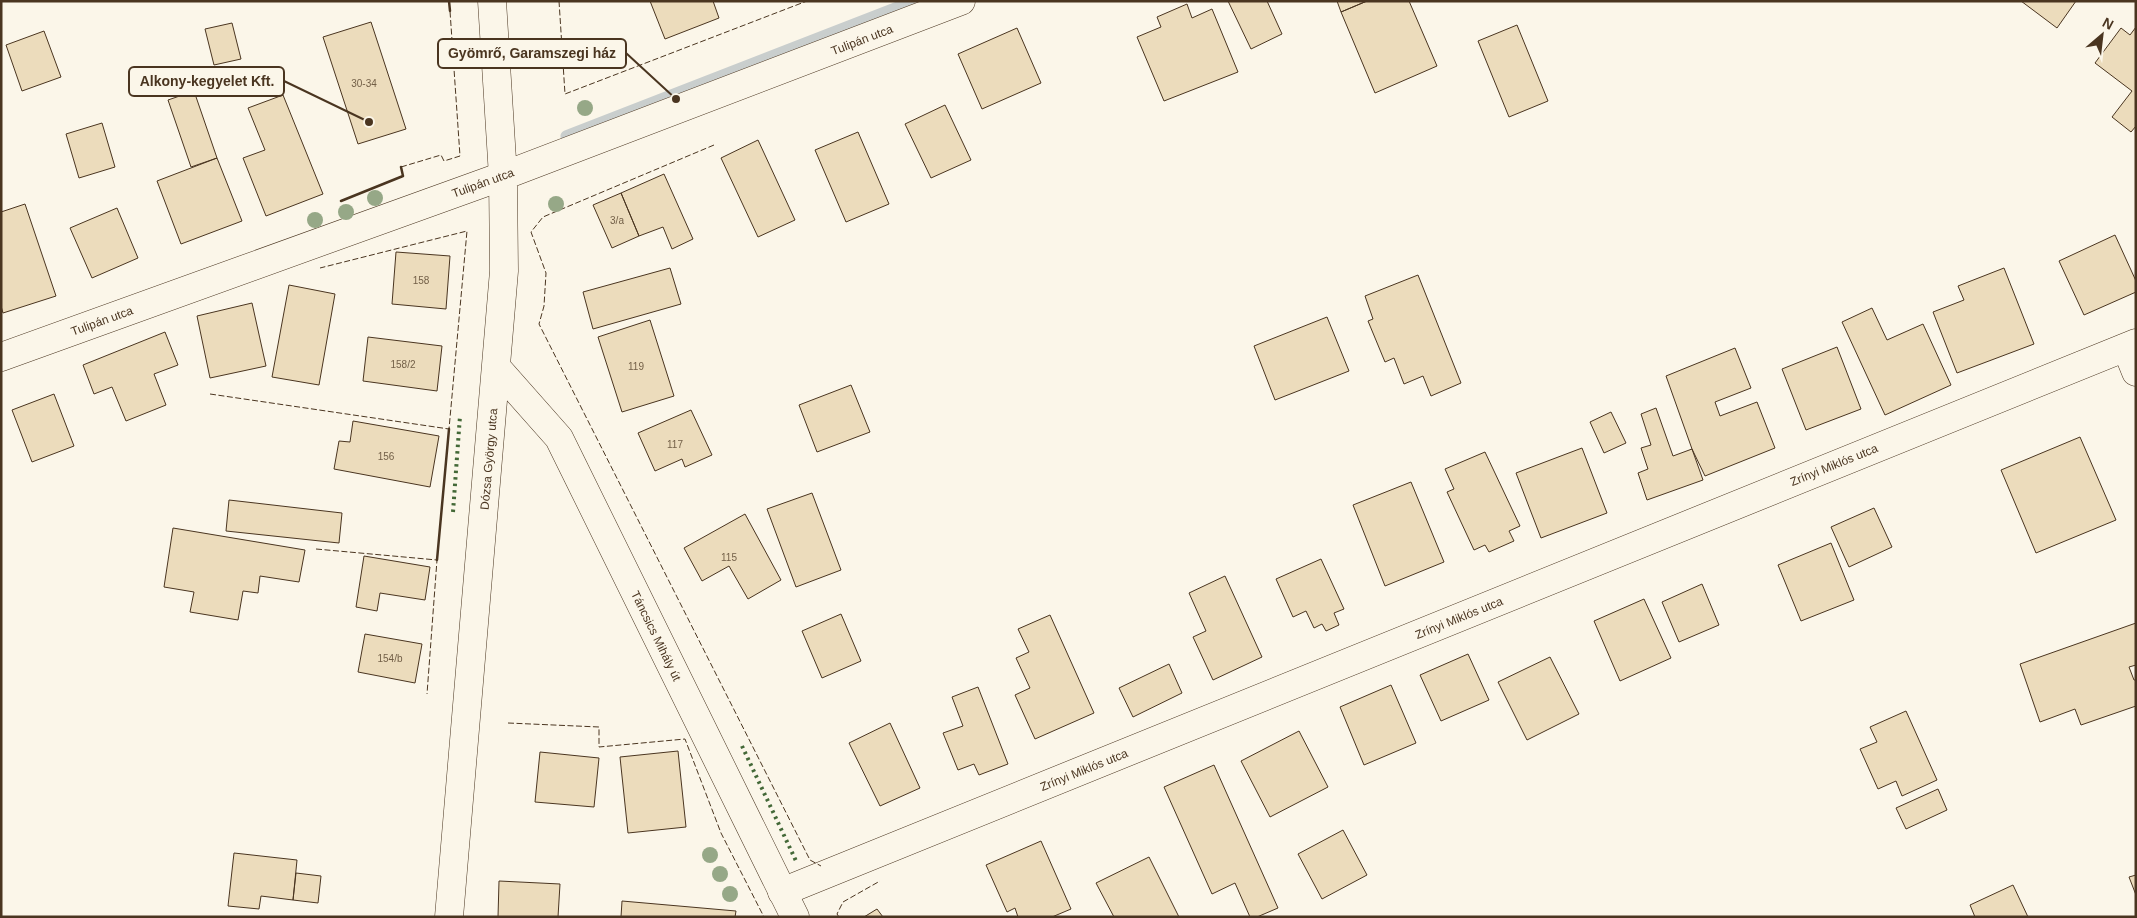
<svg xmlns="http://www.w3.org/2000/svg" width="2137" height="918" font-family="Arial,sans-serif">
<rect width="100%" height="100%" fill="#fbf6e9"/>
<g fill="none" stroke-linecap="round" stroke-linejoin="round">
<!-- stream -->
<path stroke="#c9cecd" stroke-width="11" d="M 566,136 L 913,1"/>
</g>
<!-- building -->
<path fill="#ecdcbc" stroke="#4a3520" d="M 650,1 L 713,1 L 719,18 L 665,39 Z
M 1228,1 L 1267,1 L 1282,34 L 1251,49 Z
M 1337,1 L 1367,1 L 1341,12 Z
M 1367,1 L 1409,1 L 1437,66 L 1375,93 L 1341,12 Z
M 2021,1 L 2076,1 L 2057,28 Z
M 1187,4 L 1192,18 L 1212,9 L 1238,72 L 1164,101 L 1137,37 L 1161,27 L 1157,17 Z
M 371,22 L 406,129 L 358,144 L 323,37 Z
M 232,23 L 241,59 L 214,65 L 205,29 Z
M 1517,25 L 1548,101 L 1509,117 L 1478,41 Z
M 2136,27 L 2136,126 L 2131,132 L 2112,117 L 2132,91 L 2095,63 L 2121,28 L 2130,35 Z
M 1017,28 L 1041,83 L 982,109 L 958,54 Z
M 44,31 L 61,77 L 22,91 L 6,45 Z
M 194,91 L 217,158 L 191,167 L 168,100 Z
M 283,95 L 323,194 L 266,216 L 243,158 L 265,150 L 248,108 Z
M 945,105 L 971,160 L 931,178 L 905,124 Z
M 102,123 L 115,167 L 79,178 L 66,134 Z
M 858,132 L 889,204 L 846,222 L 815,150 Z
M 758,140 L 795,220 L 758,237 L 721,158 Z
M 217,158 L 242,221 L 181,244 L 157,181 Z
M 664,174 L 693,239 L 672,249 L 663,227 L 639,236 L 621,193 Z
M 621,193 L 639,236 L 612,248 L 593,205 Z
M 25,204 L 56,296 L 3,313 L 1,306 L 1,212 Z
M 117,208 L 138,258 L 92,278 L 70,228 Z
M 2115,235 L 2136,281 L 2136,292 L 2084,315 L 2059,261 Z
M 396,252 L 450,256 L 446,309 L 392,304 Z
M 670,268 L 681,304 L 593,329 L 583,292 Z
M 2004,268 L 2034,344 L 1957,373 L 1933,312 L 1964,300 L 1958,286 Z
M 1418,275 L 1461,383 L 1431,396 L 1423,376 L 1404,384 L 1394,358 L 1385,362 L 1368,321 L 1373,319 L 1365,296 Z
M 289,285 L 335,294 L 319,385 L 272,377 Z
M 252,303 L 266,366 L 210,378 L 197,316 Z
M 1872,308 L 1887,340 L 1923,324 L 1951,385 L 1885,415 L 1842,322 Z
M 1327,317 L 1349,371 L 1275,400 L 1254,346 Z
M 650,320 L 674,396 L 622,412 L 598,337 Z
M 165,332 L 178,365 L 154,374 L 166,405 L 126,421 L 112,387 L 94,394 L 83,365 Z
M 368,337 L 442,346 L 437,391 L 363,381 Z
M 1837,347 L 1861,409 L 1806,430 L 1782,369 Z
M 1735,348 L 1751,388 L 1715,402 L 1720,416 L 1757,402 L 1775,448 L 1705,476 L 1692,449 L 1666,376 Z
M 851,385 L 870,432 L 817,452 L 799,405 Z
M 54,394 L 74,446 L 32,462 L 12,410 Z
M 1656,408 L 1673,456 L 1692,449 L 1703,480 L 1647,500 L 1638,473 L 1648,469 L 1641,448 L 1651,445 L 1641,414 Z
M 691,410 L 712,455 L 685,467 L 682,459 L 655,471 L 638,433 Z
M 1611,412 L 1626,443 L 1604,453 L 1590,422 Z
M 353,421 L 439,436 L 430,487 L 334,469 L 339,441 L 350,442 Z
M 2080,437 L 2116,520 L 2036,553 L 2001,470 Z
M 1582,448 L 1607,513 L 1541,538 L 1516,473 Z
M 1485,452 L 1520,526 L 1509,531 L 1514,541 L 1489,552 L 1485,545 L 1474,550 L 1447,492 L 1454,489 L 1445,469 Z
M 1411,482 L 1444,562 L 1385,586 L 1353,505 Z
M 812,493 L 841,570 L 796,587 L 767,509 Z
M 229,500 L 342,513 L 339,543 L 226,531 Z
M 1874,508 L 1892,547 L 1849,567 L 1831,527 Z
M 745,514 L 781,580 L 748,599 L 729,566 L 702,581 L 684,548 Z
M 173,528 L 305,550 L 299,582 L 260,576 L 258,593 L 243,591 L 238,620 L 190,612 L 194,592 L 164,587 Z
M 1831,543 L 1854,600 L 1801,621 L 1778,565 Z
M 364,556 L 430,567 L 425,600 L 380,593 L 377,611 L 356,607 Z
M 1321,559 L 1344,609 L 1334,613 L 1339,625 L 1326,631 L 1322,624 L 1314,628 L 1306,611 L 1293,617 L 1276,579 Z
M 1225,576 L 1262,657 L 1213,680 L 1193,637 L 1206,631 L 1189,593 Z
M 1702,584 L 1719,625 L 1679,642 L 1662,602 Z
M 1644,599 L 1671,658 L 1620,681 L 1594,621 Z
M 841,614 L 861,661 L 822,678 L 802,631 Z
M 1050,615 L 1094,713 L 1035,739 L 1015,695 L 1030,688 L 1016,658 L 1029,652 L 1018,629 Z
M 2136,623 L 2136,665 L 2129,667 L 2134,680 L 2136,680 L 2136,706 L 2081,725 L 2075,709 L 2040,722 L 2020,664 Z
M 365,634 L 422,644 L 415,683 L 358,672 Z
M 1468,654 L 1489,700 L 1441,721 L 1420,675 Z
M 1550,657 L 1579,714 L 1527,740 L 1498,682 Z
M 1169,664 L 1182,693 L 1133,717 L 1119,688 Z
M 1391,685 L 1416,743 L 1364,765 L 1340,707 Z
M 978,687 L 1008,764 L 979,775 L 974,764 L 958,770 L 943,733 L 963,726 L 952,697 Z
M 1906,711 L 1937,780 L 1902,796 L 1896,781 L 1878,789 L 1860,749 L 1877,742 L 1870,727 Z
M 890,723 L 920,788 L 880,806 L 849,743 Z
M 1299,731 L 1328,787 L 1270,817 L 1241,761 Z
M 678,751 L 686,827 L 628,833 L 620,757 Z
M 540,752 L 599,758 L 594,807 L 535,802 Z
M 1214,765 L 1278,908 L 1257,917 L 1250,917 L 1235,883 L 1212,894 L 1164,787 Z
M 1938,789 L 1947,810 L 1906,829 L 1896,808 Z
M 1343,830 L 1367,875 L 1322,899 L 1298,854 Z
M 1041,841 L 1071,909 L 1052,917 L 1018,917 L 1015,908 L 1007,912 L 986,865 Z
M 234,853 L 297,860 L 293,900 L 261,896 L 259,909 L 228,906 Z
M 1149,857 L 1179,917 L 1114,917 L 1096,883 Z
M 296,873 L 321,876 L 318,903 L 293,900 Z
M 2136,875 L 2136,895 L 2129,877 Z
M 499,881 L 560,884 L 558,917 L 498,917 Z
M 2013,885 L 2028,917 L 1975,917 L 1970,905 Z
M 622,901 L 736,911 L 735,917 L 621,917 Z
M 877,909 L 883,917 L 864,917 Z"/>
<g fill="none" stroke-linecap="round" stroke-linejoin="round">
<!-- street casing -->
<g stroke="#4a3520" stroke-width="29">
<path id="street" d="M 2126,347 L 2136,372
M 1,357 L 503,176
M 782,892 L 2136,343"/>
</g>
<!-- secondary casing -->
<g stroke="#4a3520" stroke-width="29">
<path id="secondary" d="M 503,176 L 961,1
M 497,368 L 559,438 L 795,917
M 449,917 L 504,271 L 503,176 L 492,1"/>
</g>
<!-- street -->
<use href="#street" stroke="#fbf6e9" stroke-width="28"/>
<!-- secondary -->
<use href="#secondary" stroke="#fbf6e9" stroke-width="28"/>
<!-- hedge -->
<path stroke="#436837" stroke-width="4" stroke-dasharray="2.5 4" stroke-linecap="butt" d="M 453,512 L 460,416
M 742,746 L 797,863"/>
<!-- fence -->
<path stroke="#4a3520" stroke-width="1" stroke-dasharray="6 2.5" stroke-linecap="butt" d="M 559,1 L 565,94 L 807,1
M 714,145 L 543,217 L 531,232 L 546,273 L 544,306 L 539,324 L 810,860 L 821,866
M 401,167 L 441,155 L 444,161 L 460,156 L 450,11
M 210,394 L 449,429 L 467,231 L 320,268
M 316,549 L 437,560 L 427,694
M 508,723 L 599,727 L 599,747 L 685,739 L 721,833 L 764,917
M 839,917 L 837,914 L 843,902 L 880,881"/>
<!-- wall -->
<path stroke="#4a3520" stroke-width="2.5" d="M 449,1 L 450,11
M 341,201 L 403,176 L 401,167
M 437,560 L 449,429"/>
</g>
<!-- trees -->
<g fill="#96a887">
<circle cx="585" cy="108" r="8"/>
<circle cx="375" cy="198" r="8"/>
<circle cx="556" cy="204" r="8"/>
<circle cx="346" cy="212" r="8"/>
<circle cx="315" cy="220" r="8"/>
<circle cx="710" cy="855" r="8"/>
<circle cx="720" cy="874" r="8"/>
<circle cx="730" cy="894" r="8"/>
</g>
<g text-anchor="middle" stroke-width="4" stroke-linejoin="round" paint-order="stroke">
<!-- number labels -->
<g font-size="10" fill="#725f47">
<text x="364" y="87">30-34</text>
<text x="617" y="224">3/a</text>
<text x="421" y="284">158</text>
<text x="403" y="368">158/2</text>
<text x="636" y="370">119</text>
<text x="675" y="448">117</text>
<text x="386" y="460">156</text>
<text x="729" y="561">115</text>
<text x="390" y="662">154/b</text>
</g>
<!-- street labels -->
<g font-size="12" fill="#4a3520" stroke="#fbf6e9">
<text transform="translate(862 40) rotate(-21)" y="4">Tulipán utca</text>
<text transform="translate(483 183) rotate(-20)" y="4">Tulipán utca</text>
<text transform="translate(102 321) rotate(-20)" y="4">Tulipán utca</text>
<text transform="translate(489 459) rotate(-85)" y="4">Dózsa György utca</text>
<text transform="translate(1834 465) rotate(-22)" y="4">Zrínyi Miklós utca</text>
<text transform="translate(1459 618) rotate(-22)" y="4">Zrínyi Miklós utca</text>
<text transform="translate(656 636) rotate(64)" y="4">Táncsics Mihály út</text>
<text transform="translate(1084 770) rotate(-22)" y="4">Zrínyi Miklós utca</text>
</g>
</g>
<!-- callouts -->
<path fill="none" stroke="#4a3520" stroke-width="2" d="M676 99L626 53M369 122L284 81"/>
<g fill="#4a3520" stroke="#fbf6e9" stroke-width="2">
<circle cx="676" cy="99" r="5"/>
<circle cx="369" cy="122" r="5"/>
</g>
<g fill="#fbf6e9" stroke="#4a3520" stroke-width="2">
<rect x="438" y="39" width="188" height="29" rx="5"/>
<rect x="129" y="67" width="155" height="29" rx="5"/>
</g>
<g font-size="14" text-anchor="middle" font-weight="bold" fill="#4a3520">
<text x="532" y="58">Gyömrő, Garamszegi ház</text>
<text x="207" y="86">Alkony-kegyelet Kft.</text>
</g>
<!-- border -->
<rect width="2137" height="918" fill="none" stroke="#4a3520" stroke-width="5"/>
<!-- north arrow -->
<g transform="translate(2102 35) rotate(28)" stroke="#fbf6e9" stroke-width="4" paint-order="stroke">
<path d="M0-4L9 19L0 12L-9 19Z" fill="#4a3520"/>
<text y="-8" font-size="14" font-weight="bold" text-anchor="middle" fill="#4a3520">N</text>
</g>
</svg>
